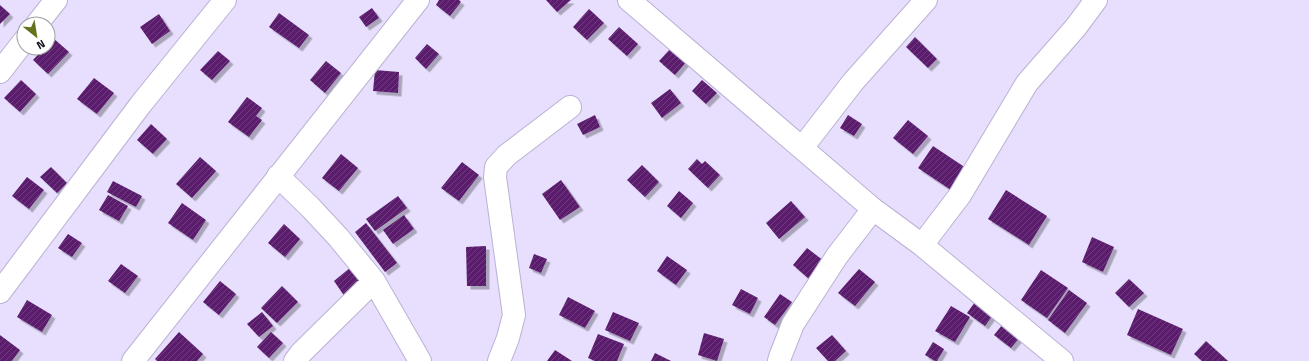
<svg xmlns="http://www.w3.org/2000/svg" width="1309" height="361" font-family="'Titillium Web',sans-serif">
<defs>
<pattern id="building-hatch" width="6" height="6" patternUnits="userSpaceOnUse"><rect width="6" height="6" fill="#5b1e6d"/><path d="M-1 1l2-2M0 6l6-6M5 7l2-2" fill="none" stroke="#6d3c7c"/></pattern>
<filter id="shadow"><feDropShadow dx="3.5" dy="3.5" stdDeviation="0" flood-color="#0004"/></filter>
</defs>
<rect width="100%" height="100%" fill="#e7dffd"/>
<!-- building -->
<path fill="url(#building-hatch)" filter="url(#shadow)" d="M 439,0 L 459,0 L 461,2 L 450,16 L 436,5 Z
M 546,0 L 571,0 L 557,12 Z
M 0,5 L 10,14 L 0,24 Z
M 372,8 L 379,18 L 366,27 L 359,17 Z
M 589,9 L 604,23 L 587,40 L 573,27 Z
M 279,13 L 309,35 L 299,48 L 269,27 Z
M 159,14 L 170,31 L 152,44 L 140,27 Z
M 619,27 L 638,44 L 627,56 L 608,39 Z
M 915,37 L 937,59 L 928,68 L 906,47 Z
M 53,38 L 69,52 L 48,74 L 33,60 L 44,48 L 48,48 L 48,43 Z
M 427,44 L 439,54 L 426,69 L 415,58 Z
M 671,48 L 687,61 L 675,75 L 659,61 Z
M 218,51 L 230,61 L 212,80 L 200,70 Z
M 326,61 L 341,73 L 325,93 L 310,80 Z
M 375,70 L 399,72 L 398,93 L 373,91 Z
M 94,78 L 114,93 L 97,114 L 77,99 Z
M 21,80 L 36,94 L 20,112 L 4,98 Z
M 702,80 L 717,93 L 706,104 L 692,91 Z
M 670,89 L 681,103 L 662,118 L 651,103 Z
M 247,97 L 262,108 L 256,116 L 262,120 L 249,137 L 228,122 Z
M 595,115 L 600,127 L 583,135 L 577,124 Z
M 848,115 L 862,124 L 854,136 L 840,128 Z
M 908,120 L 928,136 L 913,154 L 893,138 Z
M 151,124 L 167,139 L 153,154 L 137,140 Z
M 933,146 L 966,168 L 951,190 L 918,168 Z
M 341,154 L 358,168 L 339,191 L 322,178 Z
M 200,157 L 216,171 L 192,198 L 176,184 Z
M 697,159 L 702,164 L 705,161 L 720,175 L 708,188 L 688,169 Z
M 462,162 L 479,175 L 459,201 L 441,188 Z
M 642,165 L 659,182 L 645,197 L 627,180 Z
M 51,167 L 67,183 L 57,193 L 40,177 Z
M 27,177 L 44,190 L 29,209 L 12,196 Z
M 561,180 L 580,207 L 560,220 L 542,194 Z
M 113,181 L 142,196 L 136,207 L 107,192 Z
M 1006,190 L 1047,216 L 1029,245 L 988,219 Z
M 679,191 L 693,203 L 681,218 L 667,206 Z
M 108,195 L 128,206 L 119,221 L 99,210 Z
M 398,196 L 407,208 L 375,231 L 366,219 Z
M 791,201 L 805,217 L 779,239 L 766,223 Z
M 182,203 L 206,220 L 193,240 L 168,223 Z
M 404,215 L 414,229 L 393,244 L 383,230 Z
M 366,223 L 397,263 L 385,272 L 355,232 Z
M 284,224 L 300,239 L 285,257 L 268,243 Z
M 68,234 L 82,243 L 72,257 L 58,248 Z
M 1092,237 L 1114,247 L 1103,272 L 1082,262 Z
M 486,246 L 486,286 L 467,286 L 466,247 Z
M 807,248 L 824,261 L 809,279 L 793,265 Z
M 534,254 L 547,259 L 541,273 L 529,268 Z
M 667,256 L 687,270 L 676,285 L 657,271 Z
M 121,264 L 138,276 L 125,293 L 108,281 Z
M 351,267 L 364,283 L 345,297 L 334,281 Z
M 859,269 L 875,282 L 855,306 L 838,293 Z
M 1041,270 L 1068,288 L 1047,318 L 1021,300 Z
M 1129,279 L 1144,293 L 1129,307 L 1115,293 Z
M 220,281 L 236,294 L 219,315 L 203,302 Z
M 282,286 L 298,302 L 277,323 L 261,308 Z
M 741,289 L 758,298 L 750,314 L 732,305 Z
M 1069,290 L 1087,303 L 1065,333 L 1048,320 Z
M 780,294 L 792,302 L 775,325 L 764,317 Z
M 568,297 L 595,311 L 585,328 L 559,315 Z
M 27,300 L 52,315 L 42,332 L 17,317 Z
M 975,302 L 993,315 L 985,326 L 967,313 Z
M 951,306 L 970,317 L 955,342 L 935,331 Z
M 1138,309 L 1183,329 L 1171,355 L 1127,335 Z
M 262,312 L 273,326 L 259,337 L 247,324 Z
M 613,312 L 639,323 L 630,341 L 605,330 Z
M 1003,324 L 1020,337 L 1011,348 L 994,335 Z
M 179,332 L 203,354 L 197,361 L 157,361 L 155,359 Z
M 271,332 L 283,343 L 269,358 L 257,347 Z
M 704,333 L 724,339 L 717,361 L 698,355 Z
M 598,334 L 624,344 L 617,361 L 595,361 L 588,358 Z
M 0,335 L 20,350 L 12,361 L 0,361 Z
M 832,335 L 846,351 L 835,361 L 828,361 L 816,348 Z
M 1206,341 L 1228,361 L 1202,361 L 1194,354 Z
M 933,342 L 944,349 L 937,361 L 935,361 L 925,355 Z
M 555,350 L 572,361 L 547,361 Z
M 655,353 L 671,361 L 651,361 Z"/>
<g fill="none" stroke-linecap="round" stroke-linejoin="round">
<!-- street casing -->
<g stroke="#bbb1d5" stroke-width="24">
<path id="street" d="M 629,0 L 873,209 L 922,245 L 1062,361
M 37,24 L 56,0
M 0,72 L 24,41
M 802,148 L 853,82 L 926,0
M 278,176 L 310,207 L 338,237 L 374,281 L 420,361
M 922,245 L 960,195 L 1027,83 L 1076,27 L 1096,0
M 0,292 L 141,104 L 225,0
M 133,361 L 418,0
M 295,361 L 301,353 L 374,281
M 499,361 L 508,338 L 514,315 L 495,177 L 496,167 L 507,155 L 570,107
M 779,361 L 780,357 L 793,324 L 837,256 L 873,209"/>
</g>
<!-- street -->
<use href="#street" stroke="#fff" stroke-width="22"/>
</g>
<!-- north arrow -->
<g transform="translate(36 36) rotate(150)"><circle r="19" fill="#ffffff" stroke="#9f9da2"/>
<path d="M0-3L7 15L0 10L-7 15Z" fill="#65721c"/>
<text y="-6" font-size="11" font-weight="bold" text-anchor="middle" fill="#0f0b17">N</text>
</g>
</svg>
